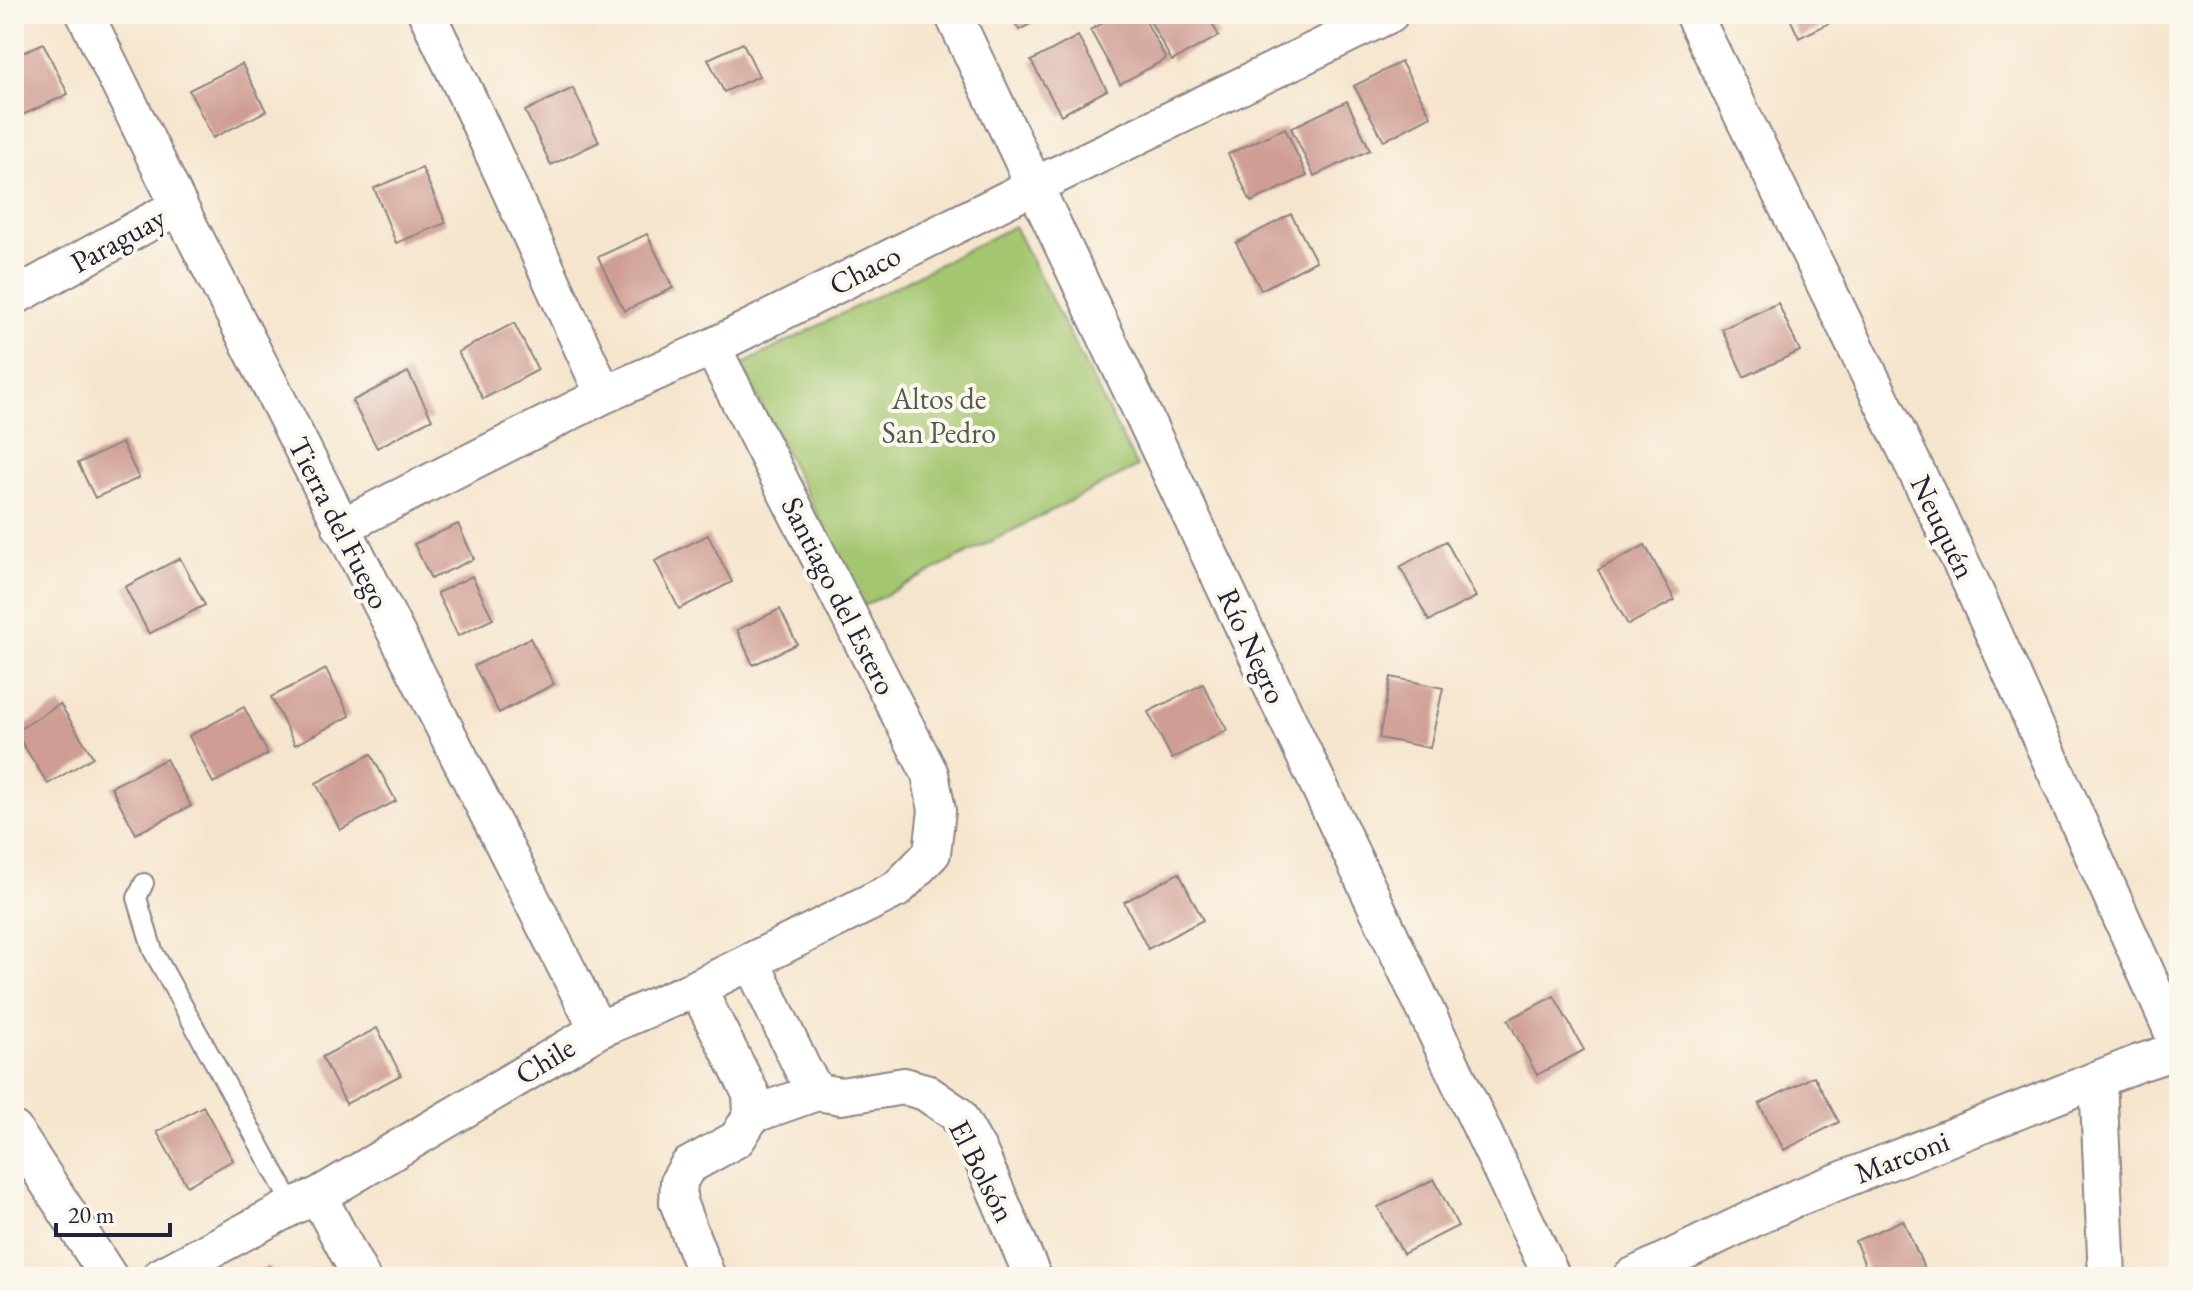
<svg xmlns="http://www.w3.org/2000/svg" width="2193" height="1291" font-family="'EB Garamond',serif">
<rect width="100%" height="100%" fill="#fbf7ec"/>
<filter id="ink" filterUnits="userSpaceOnUse"><feTurbulence type="fractalNoise" baseFrequency=".0125" numOctaves="2"/><feDisplacementMap in="SourceGraphic" scale="16" xChannelSelector="R" yChannelSelector="G"/><feConvolveMatrix kernelMatrix="1 2 1 2 8 2 1 2 1" color-interpolation-filters="sRGB"/></filter>
<filter id="wash" filterUnits="userSpaceOnUse"><feTurbulence type="fractalNoise" baseFrequency=".006" numOctaves="4" result="noise"/><feDisplacementMap in="SourceGraphic" scale="32" xChannelSelector="R" yChannelSelector="G"/><feGaussianBlur stdDeviation="1.8" result="paint"/><feColorMatrix in="noise" values="0 0 0 0 0 0 0 0 0 0 0 0 0 0 0 0 0 1.4 0 .05"/><feComposite in="paint" operator="in"/></filter>
<g filter="url(#wash)">
<rect width="100%" height="100%" fill="#f6e5cd"/>
<!-- green -->
<path fill="#a4c66f" stroke="#637455" stroke-width="2" d="M 1014,226 L 1137,467 L 864,606 L 741,365 Z"/>
<g id="blocks">
<!-- building -->
<path fill="#cf9d93" d="M 1010,14 L 1049,14 L 1019,30 Z
M 1120,14 L 1142,14 L 1166,59 L 1120,84 L 1090,30 Z
M 1146,14 L 1207,14 L 1219,36 L 1172,61 Z
M 1788,14 L 1848,14 L 1799,38 Z
M 1078,36 L 1107,90 L 1061,115 L 1031,61 Z
M 43,43 L 68,94 L 14,119 L 14,57 Z
M 743,43 L 759,76 L 724,92 L 708,59 Z
M 1401,62 L 1431,116 L 1384,141 L 1354,86 Z
M 242,64 L 266,111 L 213,138 L 189,90 Z
M 573,88 L 599,142 L 551,165 L 525,111 Z
M 1347,101 L 1370,150 L 1314,176 L 1291,128 Z
M 1285,128 L 1307,176 L 1251,202 L 1228,154 Z
M 422,168 L 446,223 L 396,243 L 374,188 Z
M 1291,214 L 1316,261 L 1261,290 L 1236,243 Z
M 647,234 L 673,288 L 624,311 L 598,257 Z
M 1778,303 L 1800,351 L 1744,377 L 1722,329 Z
M 514,323 L 538,370 L 483,399 L 458,352 Z
M 408,372 L 432,419 L 377,448 L 352,401 Z
M 122,443 L 139,478 L 95,498 L 78,463 Z
M 458,524 L 474,559 L 431,579 L 414,544 Z
M 708,535 L 732,582 L 679,609 L 655,561 Z
M 1446,541 L 1476,597 L 1429,621 L 1400,567 Z
M 1645,545 L 1675,600 L 1628,625 L 1598,570 Z
M 180,558 L 205,605 L 149,634 L 125,587 Z
M 472,576 L 493,619 L 458,636 L 437,593 Z
M 780,609 L 797,644 L 753,665 L 737,630 Z
M 530,638 L 554,684 L 499,713 L 474,666 Z
M 326,669 L 350,716 L 295,745 L 271,697 Z
M 1391,677 L 1443,688 L 1430,748 L 1379,738 Z
M 1203,684 L 1227,730 L 1172,759 L 1148,712 Z
M 60,704 L 93,757 L 48,784 L 15,732 Z
M 244,707 L 268,754 L 213,783 L 189,736 Z
M 371,754 L 396,801 L 340,830 L 316,783 Z
M 166,759 L 191,806 L 136,834 L 111,787 Z
M 1179,873 L 1203,920 L 1148,949 L 1124,902 Z
M 1554,996 L 1584,1050 L 1537,1075 L 1508,1020 Z
M 377,1028 L 401,1075 L 346,1104 L 322,1057 Z
M 1814,1076 L 1839,1122 L 1784,1150 L 1759,1104 Z
M 203,1106 L 233,1160 L 187,1186 L 157,1132 Z
M 1434,1179 L 1458,1226 L 1403,1254 L 1378,1207 Z
M 1903,1220 L 1928,1277 L 1870,1277 L 1855,1241 Z
M 269,1266 L 275,1277 L 249,1277 Z"/>
</g>
</g>
<g filter="url(#ink)">
<use href="#blocks" fill-opacity="0" stroke="#8c8484" stroke-width="2"/>
<g fill="none" stroke-linecap="round" stroke-linejoin="round">
<!-- lane casing -->
<g stroke="#8c8484" stroke-width="22">
<path id="lane" d="M 144,883 L 137,898 L 153,951 L 293,1206"/>
</g>
<!-- street casing -->
<g stroke="#8c8484" stroke-width="40">
<path id="street" d="M 85,14 L 179,206 L 598,1030
M 427,14 L 473,109 L 604,395
M 953,14 L 1552,1277
M 1693,14 L 1971,583 L 2179,1046
M 14,297 L 179,206
M 341,527 L 604,395 L 712,347 L 1034,186 L 1390,14
M 751,961 L 803,1070 L 817,1092 L 841,1096 L 904,1086 L 925,1092 L 957,1114 L 980,1154 L 1033,1277
M 697,988 L 751,1094 L 752,1115 L 737,1139 L 688,1166 L 679,1181 L 678,1202 L 707,1277
M 2098,1079 L 2107,1277
M 752,1115 L 817,1092
M 14,1130 L 109,1277
M 318,1196 L 361,1277
M 160,1277 L 293,1206 L 318,1196 L 598,1030 L 697,988 L 897,889 L 932,853 L 937,810 L 930,774 L 712,347
M 1631,1277 L 1794,1199 L 2139,1063 L 2179,1050"/>
</g>
<!-- lane -->
<use href="#lane" stroke="#fff" stroke-width="18"/>
<!-- street -->
<use href="#street" stroke="#fff" stroke-width="36"/>
</g>
</g>
<g text-anchor="middle" stroke-width="8" stroke-linejoin="round" paint-order="stroke">
<!-- street labels -->
<g font-size="30" fill="#22223b" stroke="#fbf7ec">
<text transform="translate(118 240) rotate(-29)" y="10">Paraguay</text>
<text transform="translate(865 270) rotate(-27)" y="10">Chaco</text>
<text transform="translate(339 523) rotate(63)" y="10">Tierra del Fuego</text>
<text transform="translate(1943 527) rotate(64)" y="10">Neuquén</text>
<text transform="translate(839 596) rotate(63)" y="10">Santiago del Estero</text>
<text transform="translate(1252 646) rotate(65)" y="10">Río Negro</text>
<text transform="translate(545 1061) rotate(-31)" y="10">Chile</text>
<text transform="translate(1902 1157) rotate(-21)" y="10">Marconi</text>
<text transform="translate(982 1171) rotate(63)" y="10">El Bolsón</text>
</g>
<!-- park labels -->
<g font-size="30" fill="#505b4d" stroke="#fbf7ec">
<text x="939" y="409">Altos de<tspan x="939" dy="34">San Pedro</tspan></text>
</g>
</g>
<!-- margin -->
<rect width="2193" height="1291" fill="none" stroke="#fbf7ec" stroke-width="48"/>
<!-- scale -->
<path d="M56 1223v12h114v-12" fill="none" stroke="#22223b" stroke-width="4"/>
<text x="68" y="1223" font-size="24" fill="#22223b" stroke="#fbf7ec" stroke-width="6" paint-order="stroke">20 m</text>
</svg>
